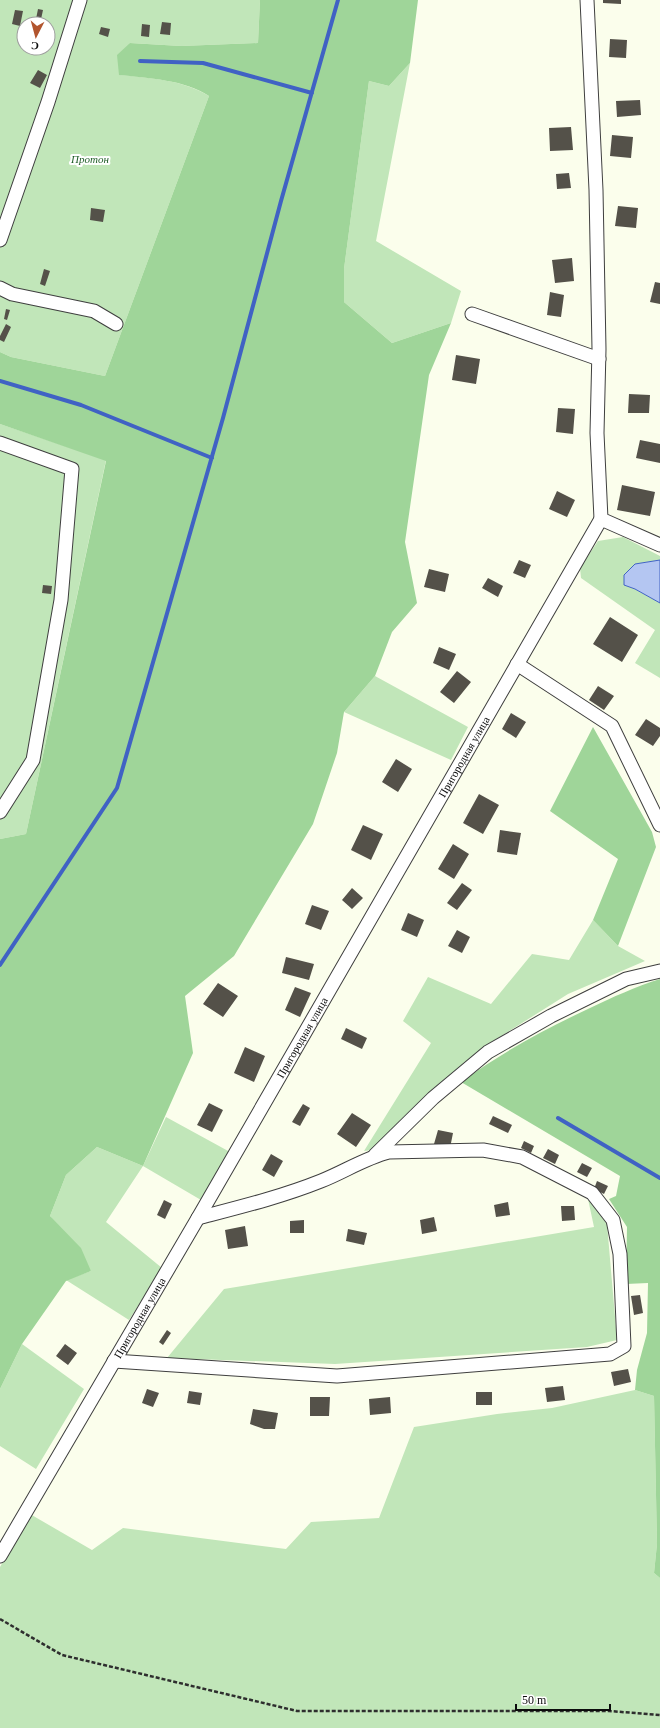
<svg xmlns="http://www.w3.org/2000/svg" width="660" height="1728" font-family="Georgia,serif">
<rect width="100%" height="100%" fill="#fbfeec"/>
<!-- green -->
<path fill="#c1e6b9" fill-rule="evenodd" d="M 0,0 L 260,0 L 258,43 L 181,46 L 130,43 L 120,75 C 149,78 184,80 209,96 L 105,376 L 11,357 L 0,352 ZM 24,24 L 48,24 L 48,48 L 24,48 Z
M 410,63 L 376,241 L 461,291 L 451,323 L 392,343 L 344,302 L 344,269 L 369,81 L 389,86 Z
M 0,424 L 106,460 L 26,834 L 0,839 Z
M 623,537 L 660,556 L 660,560 L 635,564 L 624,585 L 635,589 L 660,603 L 660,678 L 635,663 L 655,630 L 581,578 L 580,568 L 598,541 Z
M 375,676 L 468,727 L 451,760 L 344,712 Z
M 593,920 L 618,946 L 645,961 L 568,994 L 484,1047 L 428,1093 L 373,1150 L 364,1151 L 431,1043 L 403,1021 L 428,977 L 491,1004 L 532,954 L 569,960 Z
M 166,1117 L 230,1152 L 201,1200 L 143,1166 L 106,1222 L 162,1268 L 129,1320 L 66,1280 L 91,1271 L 50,1216 L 66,1175 L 97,1147 L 143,1166 Z
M 588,1199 L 607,1224 L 617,1340 L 587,1347 L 335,1364 L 167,1358 L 224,1289 L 594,1227 Z
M 22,1344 L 84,1389 L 36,1469 L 0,1446 L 0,1389 Z
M 635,1390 L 654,1396 L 657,1544 L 654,1573 L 660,1578 L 660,1728 L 0,1728 L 0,1567 L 30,1514 L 92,1550 L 123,1528 L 286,1549 L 311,1522 L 379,1518 L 414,1427 L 497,1414 L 552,1408 Z"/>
<!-- forest -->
<path fill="#9fd599" d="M 260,0 L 418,0 L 410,63 L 389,86 L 369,81 L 344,269 L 344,302 L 392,343 L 451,323 L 429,375 L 405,542 L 417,603 L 392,632 L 375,676 L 344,712 L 337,753 L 313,824 L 234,956 L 185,996 L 193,1053 L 143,1166 L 97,1147 L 66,1175 L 50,1216 L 81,1248 L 91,1271 L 66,1281 L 22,1344 L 0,1389 L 0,839 L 26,834 L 106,461 L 0,424 L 0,352 L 11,357 L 105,376 L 209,96 C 186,80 147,78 119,75 L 117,55 L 130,43 L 181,46 L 258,43 Z
M 593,727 L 652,832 L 656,847 L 618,946 L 593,920 L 618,859 L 550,811 Z
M 660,979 L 660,1578 L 654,1573 L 657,1544 L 654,1396 L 635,1390 L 637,1370 L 647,1333 L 648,1283 L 626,1284 L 627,1227 L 609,1199 L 616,1196 L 620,1176 L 461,1082 C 501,1053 545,1029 590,1008 C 613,997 635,987 660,979 Z"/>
<!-- water -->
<path fill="#b4c6f2" stroke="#4062c4" d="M 660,560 L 660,603 L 635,589 L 624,585 L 624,575 L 635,564 Z"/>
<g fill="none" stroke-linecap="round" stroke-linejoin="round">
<!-- stream -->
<path stroke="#4062c4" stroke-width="4" d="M 140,61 L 203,63 L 312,93
M 0,381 L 81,405 L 212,458
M 0,965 L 117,788 L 223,418 L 281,201 L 338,0
M 558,1118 L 660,1178"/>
</g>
<!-- building -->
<path fill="#545149" d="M 603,0 L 621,0 L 621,4 L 603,3 Z
M 38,9 L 43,10 L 40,24 L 35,24 Z
M 15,10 L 23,11 L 20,26 L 12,24 Z
M 162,22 L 171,23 L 170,35 L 160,34 Z
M 142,24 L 150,25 L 149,37 L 141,36 Z
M 101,27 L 110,29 L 108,37 L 99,34 Z
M 610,39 L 627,40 L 626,58 L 609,57 Z
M 38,70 L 47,75 L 40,88 L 30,83 Z
M 640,100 L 641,115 L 617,117 L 616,101 Z
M 571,127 L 573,150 L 550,151 L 549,128 Z
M 612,135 L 633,137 L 631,158 L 610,156 Z
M 569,173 L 571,188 L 557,189 L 556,174 Z
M 618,206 L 638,208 L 636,228 L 615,226 Z
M 91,208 L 105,210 L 103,222 L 90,220 Z
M 572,258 L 574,281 L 555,283 L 552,260 Z
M 44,269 L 50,271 L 45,286 L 40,284 Z
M 655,282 L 660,283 L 660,304 L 650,302 Z
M 550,292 L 564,295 L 561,317 L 547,315 Z
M 6,309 L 10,310 L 7,320 L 4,319 Z
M 6,324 L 11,327 L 4,342 L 0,340 L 0,336 Z
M 456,355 L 480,359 L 476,384 L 452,380 Z
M 629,394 L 650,395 L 649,413 L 628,413 Z
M 558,408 L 575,409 L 573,434 L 556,432 Z
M 640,440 L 660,444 L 660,463 L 636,458 Z
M 622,485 L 655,492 L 650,516 L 617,510 Z
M 557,491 L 575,500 L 567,517 L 549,509 Z
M 519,560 L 531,565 L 525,578 L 513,573 Z
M 429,569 L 449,574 L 445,592 L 424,587 Z
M 488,578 L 503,586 L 498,597 L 482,588 Z
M 43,585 L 52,586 L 51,594 L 42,593 Z
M 610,617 L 638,635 L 622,662 L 593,644 Z
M 439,647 L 456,654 L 449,670 L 433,663 Z
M 457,671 L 471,682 L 454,703 L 440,692 Z
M 598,686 L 614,696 L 604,710 L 589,700 Z
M 511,713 L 526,722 L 516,738 L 502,729 Z
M 646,719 L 660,728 L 660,736 L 653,746 L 635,735 Z
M 396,759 L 412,769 L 398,792 L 382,782 Z
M 479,794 L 499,805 L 483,834 L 463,823 Z
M 363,825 L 383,834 L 371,860 L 351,850 Z
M 500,830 L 521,833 L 517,855 L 497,852 Z
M 453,844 L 469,854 L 454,879 L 438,869 Z
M 462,883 L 472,890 L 457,910 L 447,903 Z
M 352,888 L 363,898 L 352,909 L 342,900 Z
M 312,905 L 329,911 L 321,930 L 305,924 Z
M 408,913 L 424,920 L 417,937 L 401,930 Z
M 457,930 L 470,937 L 462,953 L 448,946 Z
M 286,957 L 314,964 L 309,980 L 282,973 Z
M 218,983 L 238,996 L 223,1017 L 203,1004 Z
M 295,987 L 311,993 L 300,1017 L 285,1010 Z
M 346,1028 L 367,1038 L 362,1049 L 341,1039 Z
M 245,1047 L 265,1056 L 254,1082 L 234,1073 Z
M 209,1103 L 223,1110 L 212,1132 L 197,1125 Z
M 303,1104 L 310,1108 L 300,1126 L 292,1122 Z
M 352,1113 L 371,1125 L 356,1147 L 337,1134 Z
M 493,1116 L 512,1125 L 508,1133 L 489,1124 Z
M 438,1130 L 453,1133 L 450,1148 L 434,1144 Z
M 524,1141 L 534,1146 L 531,1153 L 521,1148 Z
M 548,1149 L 559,1155 L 555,1164 L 543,1158 Z
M 271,1154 L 283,1161 L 274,1177 L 262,1170 Z
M 582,1163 L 592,1168 L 587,1177 L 577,1172 Z
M 597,1181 L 608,1186 L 604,1194 L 594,1189 Z
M 164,1200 L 172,1204 L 165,1219 L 157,1215 Z
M 508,1202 L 510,1215 L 496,1217 L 494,1205 Z
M 561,1206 L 574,1206 L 575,1220 L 562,1221 Z
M 434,1217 L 437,1231 L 422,1234 L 420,1220 Z
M 304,1220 L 304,1233 L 290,1233 L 290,1221 Z
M 245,1226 L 248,1246 L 228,1249 L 225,1230 Z
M 348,1229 L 367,1233 L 364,1245 L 346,1241 Z
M 640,1295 L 643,1313 L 634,1315 L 631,1296 Z
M 167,1330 L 171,1333 L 163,1345 L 159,1342 Z
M 65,1344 L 77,1353 L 68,1365 L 56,1356 Z
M 628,1369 L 631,1382 L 614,1386 L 611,1372 Z
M 563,1386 L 565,1400 L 547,1402 L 545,1388 Z
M 147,1389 L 159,1393 L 153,1407 L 142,1403 Z
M 189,1391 L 202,1393 L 200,1405 L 187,1403 Z
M 476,1392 L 492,1392 L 492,1405 L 476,1405 Z
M 310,1397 L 330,1397 L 329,1416 L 310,1416 Z
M 390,1397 L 391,1413 L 370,1415 L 369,1399 Z
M 253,1409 L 278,1413 L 275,1429 L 264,1429 L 250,1424 Z"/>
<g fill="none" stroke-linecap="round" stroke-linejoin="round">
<!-- minor casing -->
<g stroke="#3f3f3f" stroke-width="15">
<g id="minor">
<path d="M 587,0 L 596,190 L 599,349 L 597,433 L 601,519 L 660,545"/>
<path d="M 0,240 L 48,102 L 80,0"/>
<path d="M 0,288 L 12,294 L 94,311 L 116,324"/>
<path d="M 472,314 L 599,359"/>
<path d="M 0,443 L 72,469 L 61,600 L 33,760 L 0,812"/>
<path d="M 517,664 L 612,726 L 660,825"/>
<path d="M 375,1155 L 433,1098 L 488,1052 L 551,1016 L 626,979 L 660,971"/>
<path d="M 114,1361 L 337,1376 L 610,1354 L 624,1346 L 620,1254 L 613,1220 L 592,1193 L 522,1157 L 483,1150 L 389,1152 C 365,1158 344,1172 321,1181 C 281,1197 240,1207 198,1218"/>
<path id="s1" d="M 0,1556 L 198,1218 L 601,519"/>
</g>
</g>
<!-- path -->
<path stroke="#2e2e2e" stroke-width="2.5" stroke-dasharray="4 2" stroke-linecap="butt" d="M 0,1619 L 62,1655 L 297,1711 L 609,1711 L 660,1715"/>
<!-- minor -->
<use href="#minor" stroke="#fff" stroke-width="13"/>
</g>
<g text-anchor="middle" stroke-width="4" stroke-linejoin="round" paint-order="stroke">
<!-- park labels -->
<g font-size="11" font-style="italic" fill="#215f29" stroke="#fff">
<text x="90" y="163">Протон</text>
</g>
<!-- street labels -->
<g font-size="11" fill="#0c0c0c" stroke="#fff">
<text dy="4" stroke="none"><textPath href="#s1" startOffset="924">Пригородная улица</textPath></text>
<text dy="4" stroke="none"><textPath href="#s1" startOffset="600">Пригородная улица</textPath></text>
<text dy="4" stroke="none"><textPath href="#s1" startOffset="276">Пригородная улица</textPath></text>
</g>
</g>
<!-- north arrow -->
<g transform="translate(36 36) rotate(186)"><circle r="19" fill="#ffffff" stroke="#9e9e9e"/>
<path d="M0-3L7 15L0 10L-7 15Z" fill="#b2552e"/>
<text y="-6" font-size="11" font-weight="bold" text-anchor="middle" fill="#0c0c0c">С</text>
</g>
<!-- scale -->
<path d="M516 1704v6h94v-6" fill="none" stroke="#0c0c0c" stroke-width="2"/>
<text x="522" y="1704" font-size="12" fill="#0c0c0c" stroke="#ffffff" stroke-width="3" paint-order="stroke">50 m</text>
</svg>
